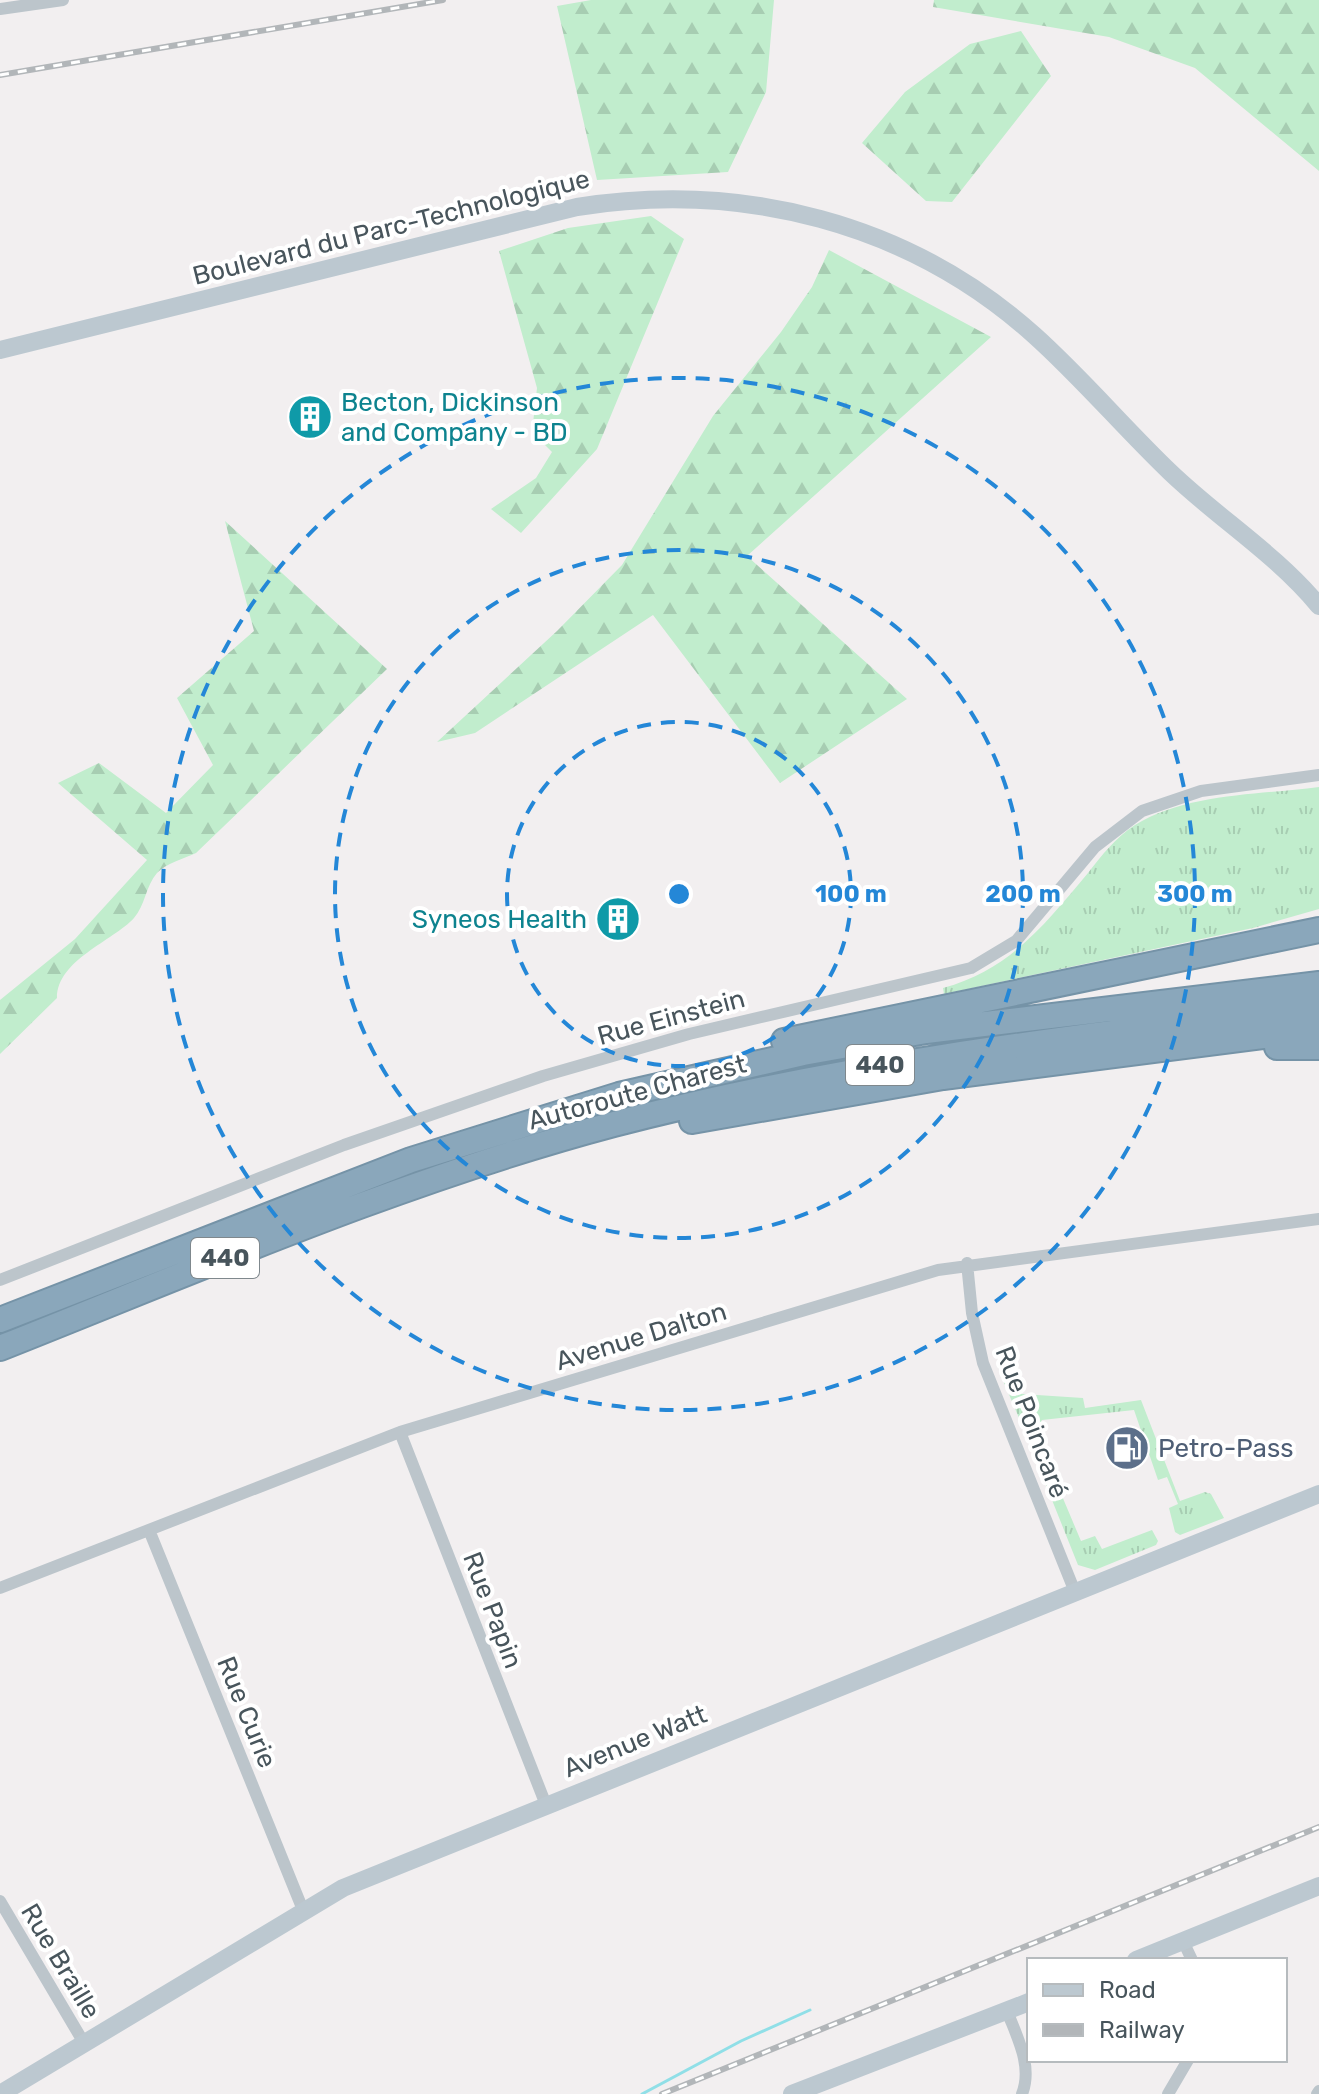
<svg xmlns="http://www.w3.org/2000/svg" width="1319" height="2094" font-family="Rubik,sans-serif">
<defs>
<pattern id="grass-tufts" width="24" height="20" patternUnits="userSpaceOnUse" patternTransform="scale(2)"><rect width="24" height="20" fill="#c1edcd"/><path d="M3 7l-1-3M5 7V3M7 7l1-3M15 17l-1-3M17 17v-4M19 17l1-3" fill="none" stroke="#a7cdb2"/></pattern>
<pattern id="forest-firs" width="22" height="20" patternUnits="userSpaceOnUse" patternTransform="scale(2)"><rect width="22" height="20" fill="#c1edcd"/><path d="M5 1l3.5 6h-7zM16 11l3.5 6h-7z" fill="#a7cdb2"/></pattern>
</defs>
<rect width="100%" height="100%" fill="#f2eff0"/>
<!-- grass -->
<path fill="url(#grass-tufts)" d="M 1319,787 L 1319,909 L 1253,928 L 944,994 L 943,988 C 1010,970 1045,924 1088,873 C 1102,855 1115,838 1135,825 C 1188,793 1259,795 1319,787 Z
M 1007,1367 L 1012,1369 L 1022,1394 L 1083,1398 L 1085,1408 L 1141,1400 L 1180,1501 L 1205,1492 L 1211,1494 L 1224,1518 L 1180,1535 L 1175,1532 L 1169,1508 L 1178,1504 L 1167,1477 L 1158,1480 L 1134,1410 L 1042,1420 L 1036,1430 L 1039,1438 L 1028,1439 L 999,1371 Z
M 1051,1470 L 1081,1541 L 1095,1536 L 1102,1549 L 1152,1530 L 1158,1541 L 1156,1545 L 1095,1570 L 1078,1565 L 1042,1475 Z"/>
<!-- forest -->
<path fill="url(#forest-firs)" d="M 591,0 L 774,0 L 766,92 L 728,172 L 597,180 L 557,6 Z
M 934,0 L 1319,0 L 1319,171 L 1195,68 L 1109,37 L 933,7 Z
M 1021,31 L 1051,76 L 952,202 L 926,201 L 862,143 L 905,92 L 970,44 Z
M 651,216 L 684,239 L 597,449 L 521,533 L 491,509 L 536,478 L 552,452 L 532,432 L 537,388 L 499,251 L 568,228 Z
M 829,250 L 991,337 L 747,556 L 907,699 L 780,783 L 653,615 L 475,733 L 437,742 L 557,631 L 622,565 L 713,416 L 781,332 L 812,287 Z
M 225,521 L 387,669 L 196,853 C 185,858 165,864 157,873 C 146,885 145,906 134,918 C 113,941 57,960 57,998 L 0,1054 L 0,1000 L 75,939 L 147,860 L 58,783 L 99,763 L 166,813 L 213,765 L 177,698 L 254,631 Z"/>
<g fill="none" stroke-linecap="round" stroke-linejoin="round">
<!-- stream -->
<path stroke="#90dfe7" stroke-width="3" d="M 642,2094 L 741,2041 L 810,2010"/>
<!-- highway casing -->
<g stroke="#7593a7" stroke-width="28">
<path id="highway" d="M 784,1041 L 1319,930
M 1277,1047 L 1319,1047
M 692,1121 L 943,1077 L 1319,1029
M 0,1320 L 411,1160 L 619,1095 L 803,1053 L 926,1031 L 1319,984
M 0,1348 C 202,1268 403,1180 614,1124 C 846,1063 1082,1036 1319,1007"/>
</g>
<!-- street -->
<path stroke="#bcc5cb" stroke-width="12" d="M 0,9 L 63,0
M 967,1263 L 972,1313 L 983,1363 L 1075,1592
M 0,1280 L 344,1145 L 543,1076 L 689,1034 L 971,968 L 1016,941 L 1095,847 L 1142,811 L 1201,791 L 1319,775
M 400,1432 L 546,1805
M 149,1530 L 303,1910
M 0,1588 L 400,1432 L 938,1270 L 1319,1219
M 0,1901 L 84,2043
M 1183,1941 L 1192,1960
M 1007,2011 C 1017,2037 1033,2066 1022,2094
M 1168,2094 L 1188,2060
M 1317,2094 L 1319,2091"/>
<!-- secondary -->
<path stroke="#bcc8d0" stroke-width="18" d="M 0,350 L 577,207 C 742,181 908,222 1034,335 C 1082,378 1124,428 1170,472 C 1219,519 1276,554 1319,606
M 1136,1960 L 1319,1886
M 0,2094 L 343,1888 L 1319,1494
M 792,2094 L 1029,2002"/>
<!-- highway -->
<use href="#highway" stroke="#8aa7bb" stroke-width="24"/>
<!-- rail casing -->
<g stroke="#b2b6b9" stroke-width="6">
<path id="rail" d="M 0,75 L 443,0
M 662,2094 L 1319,1827"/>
</g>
<!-- rail -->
<use href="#rail" stroke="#fff" stroke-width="3" stroke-dasharray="9" stroke-linecap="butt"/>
</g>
<!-- distance rings -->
<g fill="none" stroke="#2487d7" stroke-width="4" stroke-dasharray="14 10">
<circle cx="679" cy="894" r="172"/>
<circle cx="679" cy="894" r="344"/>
<circle cx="679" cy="894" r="516"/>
</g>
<!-- icons -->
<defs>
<g id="building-disc" transform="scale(2.3)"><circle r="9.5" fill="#0f9aa8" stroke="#fff"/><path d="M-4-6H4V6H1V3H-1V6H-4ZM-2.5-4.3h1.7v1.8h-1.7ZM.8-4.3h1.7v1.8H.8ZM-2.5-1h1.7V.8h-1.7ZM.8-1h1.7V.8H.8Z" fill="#fff"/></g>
<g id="fuel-disc" transform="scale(2.3)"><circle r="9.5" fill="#5c6f8a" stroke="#fff"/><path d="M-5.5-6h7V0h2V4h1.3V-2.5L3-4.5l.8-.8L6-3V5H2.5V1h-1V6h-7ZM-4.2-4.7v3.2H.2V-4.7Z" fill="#fff"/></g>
</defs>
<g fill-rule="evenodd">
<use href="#building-disc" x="310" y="417"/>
<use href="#building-disc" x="618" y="919"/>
<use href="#fuel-disc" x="1127" y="1448"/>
</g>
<g text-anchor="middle" stroke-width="8" stroke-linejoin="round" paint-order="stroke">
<!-- shield labels -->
<g fill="#fff" stroke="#7f888d" stroke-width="2">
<rect x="846" y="1045" width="68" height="40" rx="6"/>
<rect x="191" y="1238" width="68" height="40" rx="6"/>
</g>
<g font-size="24" font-weight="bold" fill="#48555c">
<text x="880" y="1073">440</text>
<text x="225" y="1266">440</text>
</g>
<!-- street labels -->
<g font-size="26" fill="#48555c" stroke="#fff">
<text transform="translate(391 227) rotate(-14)" y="9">Boulevard du Parc-Technologique</text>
<text transform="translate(671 1017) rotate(-15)" y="9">Rue Einstein</text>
<text transform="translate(637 1092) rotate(-15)" y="9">Autoroute Charest</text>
<text transform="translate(641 1336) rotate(-17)" y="9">Avenue Dalton</text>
<text transform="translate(1032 1422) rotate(69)" y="9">Rue Poincaré</text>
<text transform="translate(493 1610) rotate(69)" y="9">Rue Papin</text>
<text transform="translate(247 1712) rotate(68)" y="9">Rue Curie</text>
<text transform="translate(635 1741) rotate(-22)" y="9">Avenue Watt</text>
<text transform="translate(61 1961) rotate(59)" y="9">Rue Braille</text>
</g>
<!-- culture labels -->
<g font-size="26" fill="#0d838f" stroke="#fff" text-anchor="start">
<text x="341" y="411">Becton, Dickinson<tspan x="341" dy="30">and Company - BD</tspan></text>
<text x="587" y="928" text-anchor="end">Syneos Health</text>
</g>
<!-- service labels -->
<g font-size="26" fill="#4e5e75" stroke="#fff" text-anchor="start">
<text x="1158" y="1457">Petro-Pass</text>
</g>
</g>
<circle cx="679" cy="894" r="12" fill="#2487d7" stroke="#fff" stroke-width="4"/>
<g font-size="24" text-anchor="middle" font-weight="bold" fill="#2487d7" stroke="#fff" stroke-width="8" stroke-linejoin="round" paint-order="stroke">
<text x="851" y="902">100 m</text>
<text x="1023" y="902">200 m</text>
<text x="1195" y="902">300 m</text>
</g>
<!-- legend -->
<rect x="1027" y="1958" width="260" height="104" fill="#ffffff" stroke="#b6bbbe" stroke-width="2"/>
<rect x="1043" y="1984" width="40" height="12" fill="#bcc8d0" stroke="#b6bbbe" stroke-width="2"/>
<text x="1099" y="1998" font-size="24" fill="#48555c">Road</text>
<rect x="1043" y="2024" width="40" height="12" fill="#b2b6b9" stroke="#b6bbbe" stroke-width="2"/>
<text x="1099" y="2038" font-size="24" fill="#48555c">Railway</text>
</svg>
